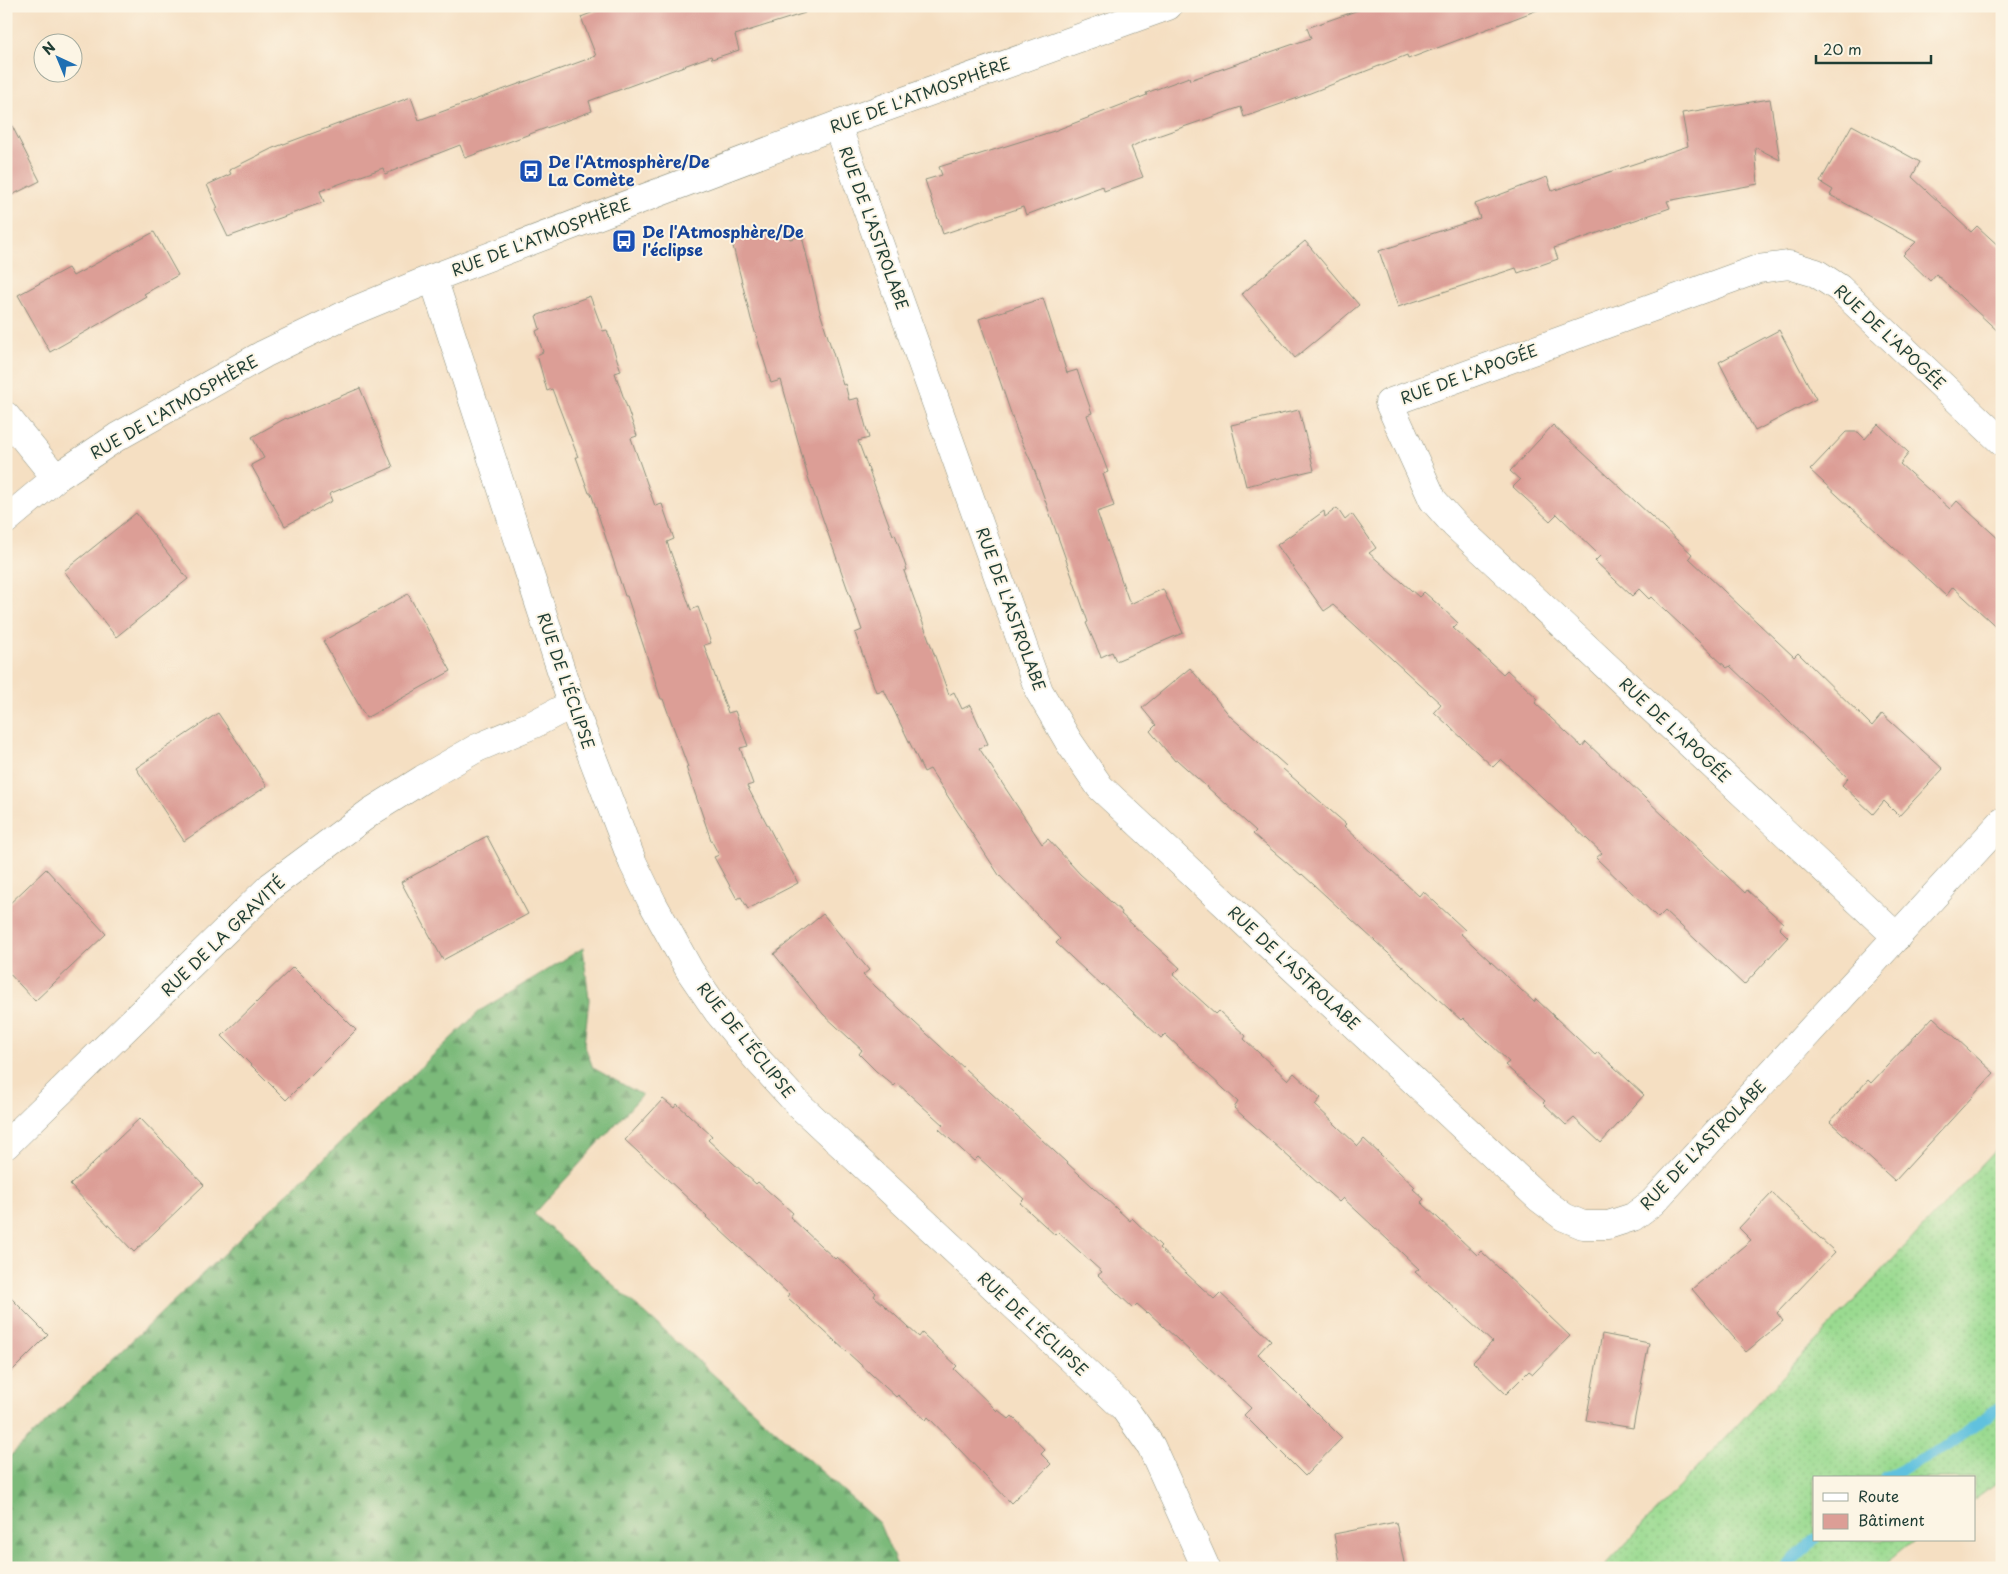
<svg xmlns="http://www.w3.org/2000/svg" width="2008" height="1574" font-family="'Playpen Sans',sans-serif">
<defs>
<pattern id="grass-dots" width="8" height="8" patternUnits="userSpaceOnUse" patternTransform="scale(1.25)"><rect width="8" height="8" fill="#9ada90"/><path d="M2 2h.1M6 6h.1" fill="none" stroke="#84bc7d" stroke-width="1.8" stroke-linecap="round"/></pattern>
<pattern id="forest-firs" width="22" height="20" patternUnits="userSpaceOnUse" patternTransform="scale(1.25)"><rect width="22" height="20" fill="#7bba7a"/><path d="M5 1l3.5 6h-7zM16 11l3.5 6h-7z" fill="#649865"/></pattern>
</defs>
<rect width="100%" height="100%" fill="#fcf5e5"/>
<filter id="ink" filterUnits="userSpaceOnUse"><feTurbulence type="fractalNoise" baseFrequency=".02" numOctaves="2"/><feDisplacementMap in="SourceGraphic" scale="10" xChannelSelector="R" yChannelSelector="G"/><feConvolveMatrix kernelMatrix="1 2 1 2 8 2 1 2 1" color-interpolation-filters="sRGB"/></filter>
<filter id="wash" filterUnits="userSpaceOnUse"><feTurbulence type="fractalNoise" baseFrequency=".0096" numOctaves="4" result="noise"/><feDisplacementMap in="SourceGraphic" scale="20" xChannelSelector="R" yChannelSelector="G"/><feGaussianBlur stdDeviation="1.12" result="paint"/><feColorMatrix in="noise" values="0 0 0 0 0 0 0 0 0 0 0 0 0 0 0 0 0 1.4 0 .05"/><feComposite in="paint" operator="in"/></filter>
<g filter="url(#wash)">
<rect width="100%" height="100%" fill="#f5dfc2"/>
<!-- grass -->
<path fill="url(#grass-dots)" stroke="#5c8c62" d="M 2002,1143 L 2002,1479 L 1974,1499 L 1974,1478 L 1814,1478 L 1814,1540 L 1915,1540 L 1881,1568 L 1603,1568 Z"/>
<!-- forest -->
<path fill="url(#forest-firs)" stroke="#4d7c57" d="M 583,948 L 589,1000 L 584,1044 L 593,1068 L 642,1095 L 534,1214 L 879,1523 L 898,1568 L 6,1568 L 6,1460 L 481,1010 Z"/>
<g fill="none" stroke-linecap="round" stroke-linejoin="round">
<!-- stream -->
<path stroke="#60c1de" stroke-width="11" d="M 1885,1478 L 1949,1445 L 2002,1405
M 1784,1568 L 1814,1540"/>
</g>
<g id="blocks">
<!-- building -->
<path fill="#dc9e96" d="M 609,6 L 804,6 L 805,13 L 735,35 L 739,50 L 712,59 L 711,56 L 589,101 L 592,111 L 465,158 L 460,145 L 385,174 L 383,168 L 320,191 L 324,202 L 228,237 L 215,210 L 218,208 L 207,185 L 231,174 L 229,170 L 273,148 L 411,97 L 419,120 L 596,56 L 581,17 Z
M 1370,6 L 1539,6 L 1540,9 L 1408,59 L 1407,55 L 1295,99 L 1244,117 L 1241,107 L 1143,141 L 1131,147 L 1143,177 L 1104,191 L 1103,186 L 1026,215 L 1023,207 L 943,234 L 925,180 L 942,175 L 939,167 L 1054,131 L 1147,95 L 1146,93 L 1189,77 L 1190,80 L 1311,38 L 1307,28 Z
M 1770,99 L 1780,160 L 1755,147 L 1758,184 L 1667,201 L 1670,208 L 1554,248 L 1558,259 L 1518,273 L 1516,268 L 1398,307 L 1379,251 L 1480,218 L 1475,204 L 1547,177 L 1552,191 L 1688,146 L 1682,113 Z
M 6,114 L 40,181 L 6,198 Z
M 1852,125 L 1920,162 L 1912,177 L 1971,232 L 1977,226 L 2002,249 L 2002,335 L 1936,274 L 1930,281 L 1903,255 L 1916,242 L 1830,195 L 1833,190 L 1820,182 Z
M 788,229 L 790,239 L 802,236 L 820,312 L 843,385 L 845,384 L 849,400 L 858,398 L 869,438 L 858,441 L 893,535 L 895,534 L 907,570 L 904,571 L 949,695 L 954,692 L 962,709 L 970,705 L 988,744 L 979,748 L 1042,844 L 1048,839 L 1080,874 L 1122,912 L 1121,914 L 1180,968 L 1173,975 L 1216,1014 L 1219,1011 L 1246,1036 L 1244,1039 L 1288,1080 L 1294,1073 L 1321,1098 L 1315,1105 L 1358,1146 L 1364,1139 L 1415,1187 L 1413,1189 L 1424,1199 L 1421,1202 L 1477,1255 L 1481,1251 L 1570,1336 L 1533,1374 L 1529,1371 L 1506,1394 L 1473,1362 L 1492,1342 L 1415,1272 L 1419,1269 L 1343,1198 L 1339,1202 L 1234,1108 L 1238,1102 L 1165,1034 L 1161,1038 L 1103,984 L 1102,986 L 1056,943 L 1060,939 L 999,875 L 930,769 L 924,772 L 884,690 L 876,692 L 855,633 L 862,630 L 808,477 L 781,380 L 771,383 L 751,319 L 732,242 Z
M 154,232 L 178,275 L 144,294 L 146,296 L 99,324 L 50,352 L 18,295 L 68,268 L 73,276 Z
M 1305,241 L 1359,305 L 1295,358 L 1242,294 Z
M 590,296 L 603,331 L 607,330 L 621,371 L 615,373 L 637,436 L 631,438 L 655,506 L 662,504 L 674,539 L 667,542 L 691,610 L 698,607 L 711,643 L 704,645 L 728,713 L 735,711 L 748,746 L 740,748 L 753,784 L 747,786 L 798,883 L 748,909 L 741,897 L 737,899 L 714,857 L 719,855 L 711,840 L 686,767 L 688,767 L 663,699 L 661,699 L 627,596 L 625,596 L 591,493 L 589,493 L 576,457 L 578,457 L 552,389 L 547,391 L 537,355 L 543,352 L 536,331 L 540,329 L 536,316 Z
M 1043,298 L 1067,373 L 1077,370 L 1092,413 L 1087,415 L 1108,472 L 1103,474 L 1114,506 L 1097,512 L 1130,604 L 1163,589 L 1183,633 L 1116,661 L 1112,652 L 1101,657 L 1086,623 L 1088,622 L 1033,466 L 1017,431 L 979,319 Z
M 1779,330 L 1816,399 L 1755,431 L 1719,362 Z
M 360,388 L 393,467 L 329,494 L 332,501 L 285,526 L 251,465 L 264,458 L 252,437 L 286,418 L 287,419 Z
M 1299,410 L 1314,470 L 1246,486 L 1231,425 Z
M 1878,424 L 1909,453 L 1900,464 L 1950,509 L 1957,501 L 2002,542 L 2002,632 L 1953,587 L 1946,596 L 1810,470 L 1846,432 L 1858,432 L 1865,439 Z
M 1553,425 L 1692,554 L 1689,558 L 1794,657 L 1798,653 L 1872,726 L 1882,714 L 1943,769 L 1899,816 L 1884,801 L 1873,814 L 1842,785 L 1848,778 L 1730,666 L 1727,668 L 1651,597 L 1649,599 L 1639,589 L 1632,596 L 1595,561 L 1600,556 L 1557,514 L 1550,521 L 1513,487 L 1520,480 L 1510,471 Z
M 1337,508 L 1345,520 L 1352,514 L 1376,548 L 1369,553 L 1419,597 L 1424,592 L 1442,608 L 1458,623 L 1453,628 L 1503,674 L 1507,670 L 1538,699 L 1535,703 L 1582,747 L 1586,742 L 1745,893 L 1747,890 L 1783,923 L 1779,928 L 1788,937 L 1744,985 L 1665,911 L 1658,918 L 1596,858 L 1602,853 L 1501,759 L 1493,767 L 1434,712 L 1441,704 L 1333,605 L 1324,611 L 1277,545 L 1324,511 L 1325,517 Z
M 136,513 L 188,579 L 116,637 L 64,571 Z
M 408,594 L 451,671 L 366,718 L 323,641 Z
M 1190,668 L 1231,717 L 1286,766 L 1283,769 L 1346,824 L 1344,826 L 1419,896 L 1423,891 L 1465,930 L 1461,934 L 1534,1002 L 1536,999 L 1595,1055 L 1598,1052 L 1644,1095 L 1601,1143 L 1574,1118 L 1566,1125 L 1543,1103 L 1545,1101 L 1505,1065 L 1509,1062 L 1463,1018 L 1461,1020 L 1302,874 L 1301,875 L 1253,834 L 1256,831 L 1177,760 L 1175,761 L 1150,731 L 1156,725 L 1142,708 Z
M 218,713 L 267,786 L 184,841 L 136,768 Z
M 487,836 L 528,914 L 443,960 L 401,882 Z
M 46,869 L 106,934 L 35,1001 L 6,970 L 6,907 Z
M 823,914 L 869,970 L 863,975 L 1130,1221 L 1132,1218 L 1161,1246 L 1159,1248 L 1214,1299 L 1220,1293 L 1271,1340 L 1258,1354 L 1342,1438 L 1305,1476 L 1244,1415 L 1251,1408 L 1148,1312 L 1147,1313 L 1137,1304 L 1133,1308 L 1098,1275 L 1102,1272 L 1058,1232 L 1055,1235 L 1020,1203 L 1024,1199 L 978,1157 L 974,1161 L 939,1129 L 943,1125 L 897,1083 L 894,1086 L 876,1071 L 859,1054 L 862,1050 L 823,1014 L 774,954 Z
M 293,967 L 356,1030 L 286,1100 L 222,1036 Z
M 1933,1017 L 1994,1073 L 1895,1181 L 1830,1122 L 1868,1080 L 1871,1083 Z
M 663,1099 L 674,1108 L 677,1104 L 712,1136 L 708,1140 L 756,1184 L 758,1182 L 793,1213 L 790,1217 L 835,1259 L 837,1257 L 857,1275 L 876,1293 L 874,1296 L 919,1337 L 922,1333 L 957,1366 L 954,1369 L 997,1411 L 998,1410 L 1009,1419 L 1012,1416 L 1045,1450 L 1041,1454 L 1051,1464 L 1011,1503 L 928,1417 L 926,1420 L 898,1395 L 896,1397 L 787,1297 L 789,1294 L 706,1217 L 707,1216 L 625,1140 Z
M 140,1118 L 204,1185 L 134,1252 L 70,1185 Z
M 1772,1193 L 1835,1252 L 1777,1313 L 1783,1321 L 1746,1352 L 1692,1289 L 1751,1240 L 1739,1228 Z
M 6,1293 L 48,1335 L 6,1377 Z
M 1602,1334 L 1649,1343 L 1633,1428 L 1586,1420 Z
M 1396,1522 L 1405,1568 L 1340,1568 L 1334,1534 Z"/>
</g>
</g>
<g filter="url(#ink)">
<use href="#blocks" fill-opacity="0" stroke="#8a8e7b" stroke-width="1"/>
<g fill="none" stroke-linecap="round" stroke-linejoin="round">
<!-- minor casing -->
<g stroke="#8a8e7b" stroke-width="29">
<path id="minor" d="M 837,125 L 1039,691 L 1069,742 L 1100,787 L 1539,1198 L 1564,1217 L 1583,1225 L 1608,1225 L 1633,1217 L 1653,1202 L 2002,822
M 433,278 L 572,704 L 633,863 L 653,904 L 690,971 L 718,1012 L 757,1059 L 800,1106 L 1124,1408 L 1151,1446 L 1206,1568
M 6,416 L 56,478
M 6,520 L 56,478 L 117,437 L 264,354 L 353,311 L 433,278 L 837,125 L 1168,6
M 1897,937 L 1455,525 L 1433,500 L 1389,403 L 1758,269 L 1789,265 L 1816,273 L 1839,288 L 2002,442
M 6,1145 L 271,886 L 372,811 L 423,779 L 477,748 L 534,724 L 572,704"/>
</g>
<!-- minor -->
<use href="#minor" stroke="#fff" stroke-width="28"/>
</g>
</g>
<!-- icons -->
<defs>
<g id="bus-square" transform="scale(1.25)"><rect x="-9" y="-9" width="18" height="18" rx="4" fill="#1a4fb4" stroke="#fcf5e5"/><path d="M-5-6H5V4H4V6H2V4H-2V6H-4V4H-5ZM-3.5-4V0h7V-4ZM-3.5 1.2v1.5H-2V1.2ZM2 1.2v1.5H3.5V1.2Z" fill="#fff"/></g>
</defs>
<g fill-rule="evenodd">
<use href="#bus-square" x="531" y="171"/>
<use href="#bus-square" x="624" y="241"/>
</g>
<g text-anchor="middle" stroke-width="4" stroke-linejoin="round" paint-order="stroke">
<!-- street labels -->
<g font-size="16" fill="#1f3d34" stroke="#fcf5e5">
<text transform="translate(920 95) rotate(-20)" y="6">RUE DE L'ATMOSPHÈRE</text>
<text transform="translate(874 228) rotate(70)" y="6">RUE DE L'ASTROLABE</text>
<text transform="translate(541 237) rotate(-21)" y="6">RUE DE L'ATMOSPHÈRE</text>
<text transform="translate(1890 337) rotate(43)" y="6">RUE DE L'APOGÉE</text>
<text transform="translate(1469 374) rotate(-20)" y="6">RUE DE L'APOGÉE</text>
<text transform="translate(174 407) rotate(-30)" y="6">RUE DE L'ATMOSPHÈRE</text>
<text transform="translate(1011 609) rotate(70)" y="6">RUE DE L'ASTROLABE</text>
<text transform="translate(566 681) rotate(71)" y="6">RUE DE L'ÉCLIPSE</text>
<text transform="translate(1675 730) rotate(43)" y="6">RUE DE L'APOGÉE</text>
<text transform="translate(223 936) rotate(-44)" y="6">RUE DE LA GRAVITÉ</text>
<text transform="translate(1294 968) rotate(43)" y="6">RUE DE L'ASTROLABE</text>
<text transform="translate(746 1040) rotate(51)" y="6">RUE DE L'ÉCLIPSE</text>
<text transform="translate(1703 1145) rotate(-46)" y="6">RUE DE L'ASTROLABE</text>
<text transform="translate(1033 1324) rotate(43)" y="6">RUE DE L'ÉCLIPSE</text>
</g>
<!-- transit labels -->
<g font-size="16" font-weight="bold" fill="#164399" stroke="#fcf5e5" text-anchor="start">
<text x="548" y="168">De l'Atmosphère/De<tspan x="548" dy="18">La Comète</tspan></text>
<text x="642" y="238">De l'Atmosphère/De<tspan x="642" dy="18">l'éclipse</tspan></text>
</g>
</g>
<!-- margin -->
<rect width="2008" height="1574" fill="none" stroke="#fcf5e5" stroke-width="25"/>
<!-- legend -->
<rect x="1813" y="1476" width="162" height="65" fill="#fcf5e5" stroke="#a4ab9e"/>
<rect x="1823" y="1493" width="25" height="8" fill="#ffffff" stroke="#a4ab9e"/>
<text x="1858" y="1502" font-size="15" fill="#1f3d34">Route</text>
<rect x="1823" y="1514" width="25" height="15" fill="#dc9e96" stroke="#a4ab9e"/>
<text x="1858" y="1526" font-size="15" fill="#1f3d34">Bâtiment</text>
<!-- north arrow -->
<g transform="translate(58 58) rotate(316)"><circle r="24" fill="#fcf5e5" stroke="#a4ab9e"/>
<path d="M0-4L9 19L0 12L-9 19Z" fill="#1f6fb2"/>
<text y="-8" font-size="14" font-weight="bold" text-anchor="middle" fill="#1f3d34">N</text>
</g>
<!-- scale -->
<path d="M1816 55v8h115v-8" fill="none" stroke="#1f3d34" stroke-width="2.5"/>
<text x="1823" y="55" font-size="15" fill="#1f3d34" stroke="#fcf5e5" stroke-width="4" paint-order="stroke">20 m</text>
</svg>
